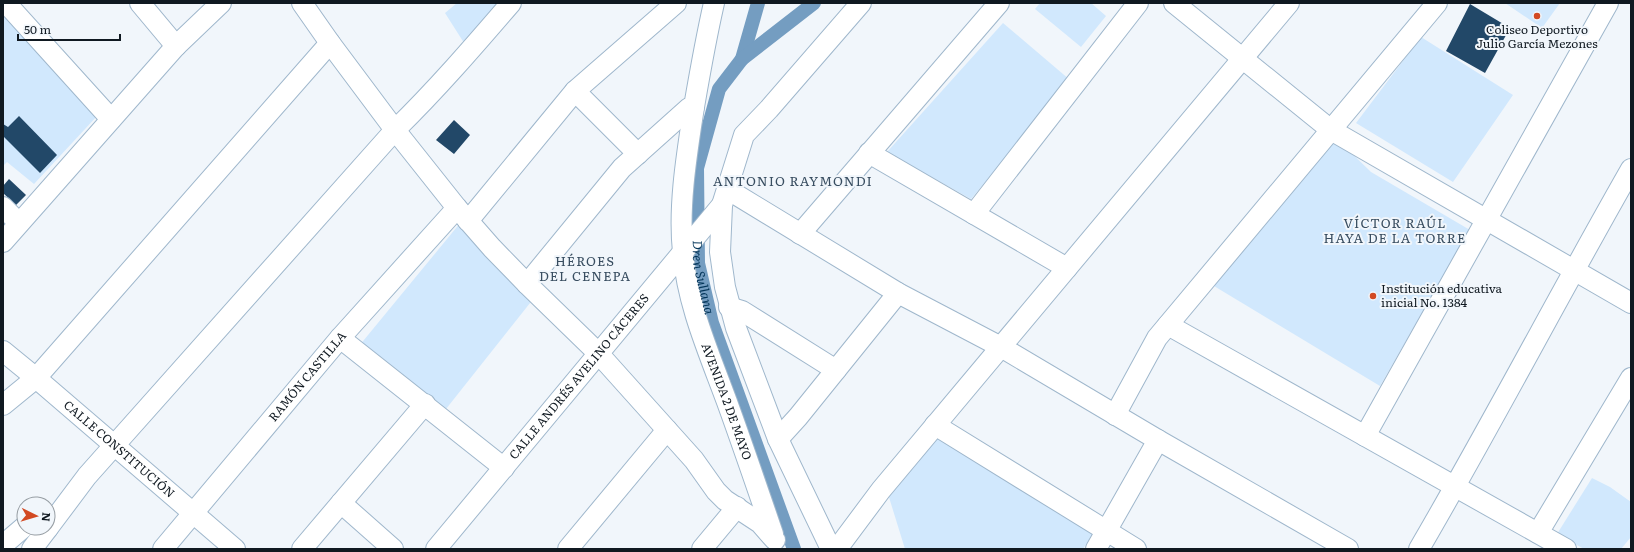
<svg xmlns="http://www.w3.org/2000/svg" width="1634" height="552" font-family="Literata,serif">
<rect width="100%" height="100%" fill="#f1f6fb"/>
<!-- green -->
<path fill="#d1e8fd" d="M 457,3 L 503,3 L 466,46 L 445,13 Z
M 1040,3 L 1091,3 L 1106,16 L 1081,47 L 1035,9 Z
M 1505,3 L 1560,3 L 1542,28 Z
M 3,8 L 98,115 L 34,184 L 7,162 L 3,166 Z
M 1003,23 L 1070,80 L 971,199 L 887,152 Z
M 1421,37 L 1513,95 L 1453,182 L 1356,123 Z
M 1337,139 L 1371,172 L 1470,230 L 1380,386 L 1209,283 Z
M 461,222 L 534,298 L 446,409 L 359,346 Z
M 942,429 L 1094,532 L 1083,549 L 905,549 L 888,494 Z
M 1592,478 L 1610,487 L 1631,502 L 1631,537 L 1621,549 L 1584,549 L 1557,534 Z"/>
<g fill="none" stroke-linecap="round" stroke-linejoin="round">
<!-- canal -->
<g stroke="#749dc1" stroke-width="14">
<path id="s1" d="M 758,3 L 742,59 L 719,89 L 697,168 L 698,263 L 712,323 L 794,549"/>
<path d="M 742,59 L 814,3"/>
</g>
</g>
<!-- building -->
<path fill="#224868" d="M 1470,4 L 1510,28 L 1485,73 L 1446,51 Z
M 19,116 L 57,155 L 40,173 L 3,136 L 3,124 L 8,127 Z
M 454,120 L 470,135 L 454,154 L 436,140 Z
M 9,179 L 26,195 L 16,205 L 3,193 L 3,186 Z"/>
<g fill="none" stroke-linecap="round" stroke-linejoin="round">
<!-- minor casing -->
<g stroke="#9fb7cc" stroke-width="22">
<g id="minor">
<path d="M 6,3 L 111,119"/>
<path d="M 140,3 L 176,46"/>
<path d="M 302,3 L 330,43 L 395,130 L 457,208 L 492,248 L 527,284 L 598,353 L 694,460 L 716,491 L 725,500 L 760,523 L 775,540"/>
<path id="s2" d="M 714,3 C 706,38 700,72 694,107 C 687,153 678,206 683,252 C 687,304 709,353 727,402 C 743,446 758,490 773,534"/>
<path d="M 1174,3 L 1331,130 L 1631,303"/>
<path d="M 575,91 L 638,154"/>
<path d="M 869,153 L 1067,268"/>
<path d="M 727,189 L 898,293 L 1001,347 L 1158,440 L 1348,549"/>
<path d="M 3,207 L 19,223"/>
<path d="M 974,214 L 1138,3"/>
<path d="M 468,221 L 575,91 L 676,3"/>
<path d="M 800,234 L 999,3"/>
<path d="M 3,242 L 176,46 L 221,3"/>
<path d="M 527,284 L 622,168 L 689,108 L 694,107"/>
<path d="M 729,307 L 742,311 L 836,370"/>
<path d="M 1168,325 L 1566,549"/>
<path d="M 340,338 L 504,468"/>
<path id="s3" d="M 3,351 L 36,378 L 235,549"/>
<path d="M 3,405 L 36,378 L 330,43"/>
<path d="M 1115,415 L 1157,338 L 1437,3"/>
<path d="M 935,425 L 1136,549"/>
<path d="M 1365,436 L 1608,3"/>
<path d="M 778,439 L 798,417 L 898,293"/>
<path d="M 341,503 L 393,549"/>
<path d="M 48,528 L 87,476 L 395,130 C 436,90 474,46 511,3"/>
<path d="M 1538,533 L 1631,378"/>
<path d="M 3,545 L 24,527"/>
<path d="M 32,549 L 48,528"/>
<path id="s4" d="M 163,549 L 340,338 L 457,208"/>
<path d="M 302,549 L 425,404"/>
<path id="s5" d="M 436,549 L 722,205"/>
<path d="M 568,549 L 667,430"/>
<path d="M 702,549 L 737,507"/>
<path d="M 831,549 L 778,439 L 736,328 L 725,287 L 720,252 L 722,205 L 744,135 L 769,109 L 861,3"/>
<path d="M 837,549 L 881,490 L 1289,3"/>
<path d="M 1096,549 L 1158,440"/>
<path d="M 1419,549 C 1492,424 1559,295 1631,169"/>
</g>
</g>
<!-- minor -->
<use href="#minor" stroke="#fff" stroke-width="20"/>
</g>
<!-- markers -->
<g fill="#d24922" stroke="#f1f6fb" stroke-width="1.5">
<circle cx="1537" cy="16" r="4"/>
<circle cx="1373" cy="296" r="4"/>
</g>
<g text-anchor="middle" stroke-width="4" stroke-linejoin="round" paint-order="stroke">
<!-- poi labels -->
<g font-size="12" fill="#101921" stroke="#f1f6fb">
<text x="1537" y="34">Coliseo Deportivo<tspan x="1537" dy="14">Julio García Mezones</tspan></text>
<text x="1381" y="293" text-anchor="start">Institución educativa<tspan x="1381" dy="14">inicial No. 1384</tspan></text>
</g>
<!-- street labels -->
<g font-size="12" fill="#101921" stroke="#f1f6fb">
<text dy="4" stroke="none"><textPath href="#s4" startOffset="225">RAMÓN CASTILLA</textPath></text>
<text dy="4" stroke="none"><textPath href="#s5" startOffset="224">CALLE ANDRÉS AVELINO CÁCERES</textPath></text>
<text dy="4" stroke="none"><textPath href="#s2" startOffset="408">AVENIDA 2 DE MAYO</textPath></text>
<text dy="4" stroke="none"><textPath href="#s3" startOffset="152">CALLE CONSTITUCIÓN</textPath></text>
</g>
<!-- neighbourhood labels -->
<g font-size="13" letter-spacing="1" fill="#394e61" stroke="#f1f6fb">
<text x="793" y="186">ANTONIO RAYMONDI</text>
<text x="1395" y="228">VÍCTOR RAÚL<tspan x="1395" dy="15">HAYA DE LA TORRE</tspan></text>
<text x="585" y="266">HÉROES<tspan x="585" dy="15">DEL CENEPA</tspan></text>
</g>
<!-- water labels -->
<g font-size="13" font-style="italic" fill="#033559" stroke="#f1f6fb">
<text dy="5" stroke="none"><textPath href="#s1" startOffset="288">Dren Sullana</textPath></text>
</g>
</g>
<!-- border -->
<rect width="1634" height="552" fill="none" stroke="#101921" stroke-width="8"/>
<!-- north arrow -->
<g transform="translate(36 516) rotate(95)"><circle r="19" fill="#f1f6fb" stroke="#979ea4"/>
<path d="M0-3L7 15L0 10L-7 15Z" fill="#d24922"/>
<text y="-6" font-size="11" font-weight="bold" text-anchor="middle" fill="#101921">N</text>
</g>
<!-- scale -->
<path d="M18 34v6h102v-6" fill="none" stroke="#101921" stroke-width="2"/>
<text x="24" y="34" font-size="12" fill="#101921" stroke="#f1f6fb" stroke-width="3" paint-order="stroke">50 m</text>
</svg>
